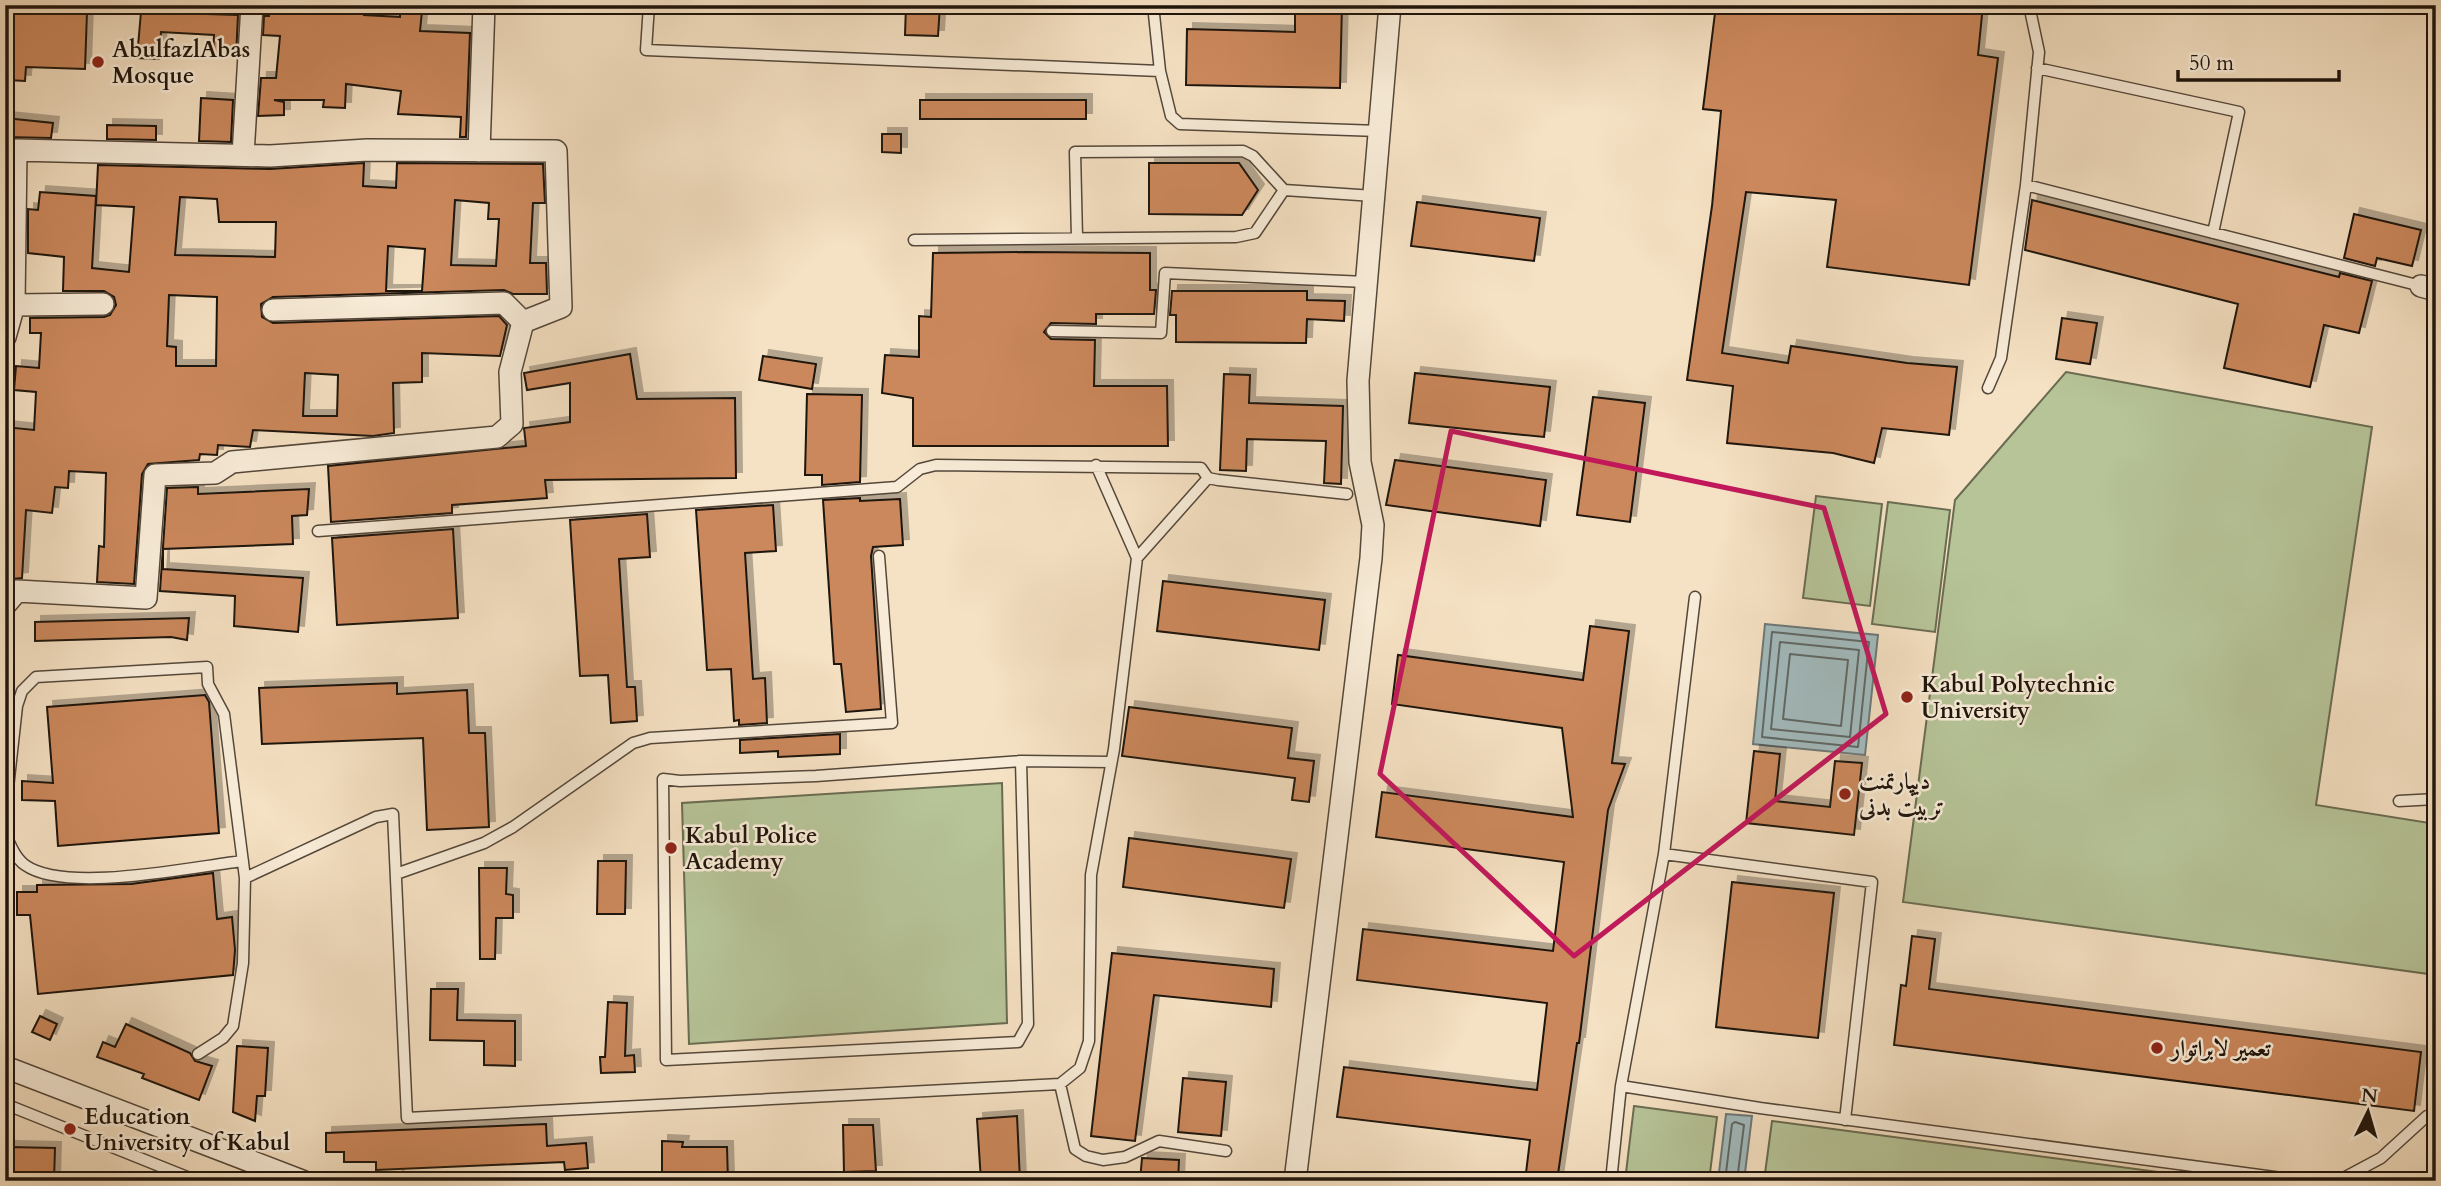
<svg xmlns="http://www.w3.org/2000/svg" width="2441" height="1186" font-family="Cardo,Amiri,serif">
<defs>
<filter id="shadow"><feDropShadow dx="6" dy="-6" stdDeviation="0" flood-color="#0004"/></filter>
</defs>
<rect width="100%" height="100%" fill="#f5e1c3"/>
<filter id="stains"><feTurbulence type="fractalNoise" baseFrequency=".00286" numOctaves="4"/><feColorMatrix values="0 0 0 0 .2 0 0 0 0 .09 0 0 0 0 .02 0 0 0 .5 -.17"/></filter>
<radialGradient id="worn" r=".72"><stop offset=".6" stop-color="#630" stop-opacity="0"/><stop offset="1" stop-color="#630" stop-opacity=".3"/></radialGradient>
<!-- green -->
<path fill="#b6c498" stroke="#6a6c52" stroke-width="2" d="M 2066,372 L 2372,427 L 2316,805 L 2436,824 L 2436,975 L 1903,902 L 1955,500 Z
M 1816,496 L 1882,504 L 1870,606 L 1803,598 Z
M 1888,502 L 1950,510 L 1935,632 L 1872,624 Z
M 1002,783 L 1007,1023 L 689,1044 L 682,803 Z
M 1634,1106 L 1717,1117 L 1709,1181 L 1625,1181 Z
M 1772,1121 L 2204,1178 L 2203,1181 L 1764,1181 Z"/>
<!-- water -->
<path fill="#a2bbbe" stroke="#6d7877" stroke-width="2" d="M 1765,624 L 1878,635 L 1865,755 L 1753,744 Z
M 1726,1114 L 1752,1116 L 1744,1181 L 1718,1181 Z"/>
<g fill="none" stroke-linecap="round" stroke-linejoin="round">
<!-- shore -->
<path stroke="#606865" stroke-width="2" d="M 1772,632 L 1869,642 L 1858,747 L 1762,737 Z
M 1780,642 L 1859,650 L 1850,737 L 1771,729 Z
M 1790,654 L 1848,660 L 1841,726 L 1783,719 Z
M 1725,1181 L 1732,1124 L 1735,1122 L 1744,1125 L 1737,1181"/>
</g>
<!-- building -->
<path fill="#cb885c" stroke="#1e140c" stroke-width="2" fill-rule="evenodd" filter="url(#shadow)" d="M 269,5 L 365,5 L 364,15 L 400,17 L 400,9 L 422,11 L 420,31 L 470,33 L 466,137 L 460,137 L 461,117 L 398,114 L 401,91 L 346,84 L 345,108 L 323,107 L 324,100 L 274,100 L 284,102 L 284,115 L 258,116 L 261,78 L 276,78 L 280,36 L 263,35 L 264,16 L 269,16 Z
M 906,5 L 940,5 L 938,36 L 905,35 Z
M 1295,5 L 1342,5 L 1340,88 L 1186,85 L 1187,29 L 1295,32 Z
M 1716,5 L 1983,5 L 1978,55 L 1998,58 L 1969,285 L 1827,267 L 1836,200 L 1746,192 L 1722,353 L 1788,363 L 1791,346 L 1907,363 L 1957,367 L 1949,435 L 1882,428 L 1874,463 L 1833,453 L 1727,443 L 1733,386 L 1687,380 L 1712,206 L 1721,111 L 1703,109 Z
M 11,10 L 87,12 L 85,69 L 26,67 L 25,81 L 8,80 Z
M 141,12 L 238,15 L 236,56 L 213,55 L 214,35 L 161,32 L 159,59 L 137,58 Z
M 201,98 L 233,100 L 231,142 L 199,141 Z
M 920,100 L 1086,100 L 1086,119 L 920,119 Z
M 5,118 L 53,123 L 51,138 L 5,137 Z
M 107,125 L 156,126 L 156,140 L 107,139 Z
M 882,134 L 901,134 L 901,153 L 882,152 Z
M 364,163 L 363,186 L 396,188 L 397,163 L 543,164 L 545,203 L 533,203 L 530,263 L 546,263 L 547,294 L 513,294 L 504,290 L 273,297 L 261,304 L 262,317 L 273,323 L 499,316 L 507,325 L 500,356 L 422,353 L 422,382 L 393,383 L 394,433 L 373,436 L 253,430 L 250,447 L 218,445 L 217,455 L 200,454 L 199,460 L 148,464 L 142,474 L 134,584 L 97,582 L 99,546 L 104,547 L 106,473 L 69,471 L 68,488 L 55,487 L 52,513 L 26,510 L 22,578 L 12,579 L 5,585 L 5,427 L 34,430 L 36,392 L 14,390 L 16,366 L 39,368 L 41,333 L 30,333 L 30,318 L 104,317 L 110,315 L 116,305 L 114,297 L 104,291 L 63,291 L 64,257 L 28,253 L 28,209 L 38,210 L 40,192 L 96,196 L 92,268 L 129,272 L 134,207 L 96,205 L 98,165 L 270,169 ZM 180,197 L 217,199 L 219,222 L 276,222 L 275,257 L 175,255 ZM 455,200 L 489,203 L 488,219 L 499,219 L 496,266 L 451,265 ZM 388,246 L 425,249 L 422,291 L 386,291 ZM 169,295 L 217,297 L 216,366 L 176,366 L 176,347 L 167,346 ZM 305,373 L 338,375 L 337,416 L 303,416 Z
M 1149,163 L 1239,163 L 1258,190 L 1242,215 L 1149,214 Z
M 2032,200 L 2339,277 L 2340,273 L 2372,281 L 2359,333 L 2324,325 L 2310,387 L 2224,368 L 2238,304 L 2025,250 Z
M 1417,202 L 1540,218 L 1534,261 L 1411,246 Z
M 2354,214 L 2421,230 L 2412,266 L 2377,258 L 2375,266 L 2344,258 Z
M 1026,252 L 1150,253 L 1150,290 L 1156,290 L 1154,314 L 1096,314 L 1096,324 L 1051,323 L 1044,332 L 1051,339 L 1095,340 L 1094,386 L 1167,386 L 1168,446 L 913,446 L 913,398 L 882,393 L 885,355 L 919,357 L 919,316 L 931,317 L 933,253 Z
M 1172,291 L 1307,291 L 1307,300 L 1345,301 L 1344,321 L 1307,319 L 1306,343 L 1176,342 L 1176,315 L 1170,315 Z
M 2062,318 L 2097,323 L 2090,364 L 2056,359 Z
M 630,354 L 637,399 L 735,398 L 736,478 L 545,480 L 547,498 L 452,505 L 452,513 L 331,522 L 328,466 L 526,446 L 524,428 L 570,422 L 570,383 L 527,390 L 524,373 Z
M 763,356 L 816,364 L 812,389 L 759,380 Z
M 1415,373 L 1550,387 L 1544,437 L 1409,423 Z
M 1224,374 L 1250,375 L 1249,403 L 1343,406 L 1341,484 L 1324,483 L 1326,441 L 1247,439 L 1246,471 L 1220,470 Z
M 807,394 L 862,395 L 860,482 L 822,485 L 822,475 L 805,475 Z
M 1593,397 L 1645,403 L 1630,522 L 1577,515 Z
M 1395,460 L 1546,480 L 1540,526 L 1386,505 Z
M 198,487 L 198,494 L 309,489 L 307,515 L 292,516 L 293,544 L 163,549 L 163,569 L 303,578 L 298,632 L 234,626 L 235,596 L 160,591 L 167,488 Z
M 860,498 L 860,501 L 900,499 L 903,545 L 873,547 L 871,556 L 881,709 L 846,712 L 841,664 L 834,664 L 823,500 Z
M 773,505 L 776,551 L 745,553 L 753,679 L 765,678 L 767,723 L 739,725 L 739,720 L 734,721 L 731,669 L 707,670 L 696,510 Z
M 647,514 L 650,557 L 619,559 L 627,687 L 635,687 L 637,721 L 611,723 L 608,675 L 580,676 L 570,520 Z
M 453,529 L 458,618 L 337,625 L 332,538 Z
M 1163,581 L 1325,600 L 1319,650 L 1157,631 Z
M 189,618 L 187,640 L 171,637 L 35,641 L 35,622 Z
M 1590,626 L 1629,631 L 1612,763 L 1625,764 L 1608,810 L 1579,1043 L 1577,1043 L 1557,1181 L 1525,1181 L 1530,1140 L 1337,1117 L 1344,1067 L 1537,1090 L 1547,1003 L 1357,980 L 1363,929 L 1553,951 L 1564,862 L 1376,837 L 1382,792 L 1573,817 L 1562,728 L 1392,704 L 1398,655 L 1583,680 Z
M 397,683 L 397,694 L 467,690 L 469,733 L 485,733 L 489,827 L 427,830 L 423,738 L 262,744 L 259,688 Z
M 205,695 L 209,702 L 219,833 L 58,846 L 55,801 L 22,800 L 22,781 L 53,783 L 47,707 Z
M 1129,707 L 1292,728 L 1288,758 L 1314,761 L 1309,802 L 1292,800 L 1295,778 L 1122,756 Z
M 840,734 L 840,754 L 778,757 L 778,751 L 740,753 L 740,740 Z
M 1754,751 L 1780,754 L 1775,801 L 1830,807 L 1835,761 L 1862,763 L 1854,835 L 1746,823 Z
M 1129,838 L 1291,859 L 1284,908 L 1123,887 Z
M 598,861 L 626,861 L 625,914 L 597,914 Z
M 479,868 L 507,868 L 506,894 L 513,895 L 513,918 L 496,918 L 495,959 L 480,959 Z
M 213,873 L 217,919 L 232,917 L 235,950 L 233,975 L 38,994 L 30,915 L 17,915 L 17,892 L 37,892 L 37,885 L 131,884 Z
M 1732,882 L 1834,893 L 1818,1038 L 1716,1027 Z
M 1912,936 L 1935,939 L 1929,989 L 2421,1052 L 2414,1111 L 1894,1045 L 1901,985 L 1906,986 Z
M 1112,953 L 1274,969 L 1271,1007 L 1154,995 L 1135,1141 L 1091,1136 Z
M 431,989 L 458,989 L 457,1020 L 515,1021 L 515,1066 L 484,1065 L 484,1041 L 430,1040 Z
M 608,1002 L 627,1003 L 625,1056 L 634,1055 L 635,1072 L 601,1073 L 600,1057 L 605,1057 Z
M 40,1016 L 57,1024 L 50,1040 L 32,1032 Z
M 126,1024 L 190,1053 L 195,1061 L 212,1066 L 199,1100 L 142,1078 L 144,1074 L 97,1057 L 103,1042 L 115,1047 Z
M 237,1046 L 268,1048 L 265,1096 L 257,1096 L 255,1121 L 233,1112 Z
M 1183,1078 L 1226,1082 L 1221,1136 L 1178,1132 Z
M 1017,1116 L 1020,1181 L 981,1181 L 977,1119 Z
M 546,1124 L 547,1146 L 586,1143 L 588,1168 L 565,1170 L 564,1162 L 376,1170 L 376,1162 L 344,1162 L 344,1152 L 326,1152 L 326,1133 Z
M 843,1125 L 873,1125 L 876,1171 L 844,1172 Z
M 662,1141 L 683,1142 L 682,1147 L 727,1147 L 728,1181 L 662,1181 Z
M 9,1147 L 55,1148 L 54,1181 L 8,1181 Z
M 1142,1158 L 1179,1160 L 1178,1181 L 1140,1181 Z"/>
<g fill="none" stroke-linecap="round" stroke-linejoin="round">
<!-- lane casing -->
<g stroke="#54473a" stroke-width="13">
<path id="lane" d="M 649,5 L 646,50 L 1160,71 L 1171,116 L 1180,124 L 1379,131
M 1153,5 L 1160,71
M 2029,5 L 2039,52 L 2026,185 L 2421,286
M 2037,68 L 2239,112 L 2213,233
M 1077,238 L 1075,152 L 1243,151 L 1253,156 L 1284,190
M 914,240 L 1236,237 L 1255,233 L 1284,190 L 1374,196
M 1052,331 L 1161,333 L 1165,273 L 1366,282
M 1988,388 L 2001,358 L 2026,185
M 1096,465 L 1137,558 L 1208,478
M 318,531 L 897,487 L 920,469 L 936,465 L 1201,468 L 1208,478 L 1218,480 L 1347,494
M 2434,635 L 2436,635
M 1021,761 L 1028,1024 L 1018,1042 L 666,1060 L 663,779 L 680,781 L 816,776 Z
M 1021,761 L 1111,762
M 2399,801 L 2436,799
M 5,815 L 17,706 L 22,691 L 36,677 L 207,667 L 208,684 L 224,714 L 245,878 L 376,817 L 393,814 L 407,1118 L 1060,1084 L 1080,1068 L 1089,1041 L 1091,875 L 1114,749 L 1137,558
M 5,833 C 10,844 15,858 25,865 C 66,894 191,867 243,861
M 1664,854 L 1872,882 L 1845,1120
M 396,874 L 484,843 L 513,827 L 633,743 L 650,738 L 892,723 L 879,556
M 198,1054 L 223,1038 L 233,1026 L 243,963 L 245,878
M 1060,1084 L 1075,1149 L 1086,1156 L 1103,1160 L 1125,1157 L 1159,1141 L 1226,1151
M 1621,1086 L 1760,1108 L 2305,1181
M 5,1104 L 197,1181
M 403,1177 L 403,1181
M 1611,1181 L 1621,1086 L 1664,854 L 1695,597
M 2338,1181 L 2381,1158 L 2427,1116 L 2436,1117"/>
</g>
<!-- street casing -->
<g stroke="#54473a" stroke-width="24">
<path id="street" d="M 479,151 L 484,5
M 243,155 L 252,5
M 2421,286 L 2436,290
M 5,305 L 14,305 L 16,150 L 270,156 L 367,150 L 556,151 L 561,307 L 523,322 L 510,372 L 512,424 L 497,437 L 232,462 L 215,473 L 155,475 L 146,598 L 17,591 L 5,605
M 273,310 L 504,303 L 523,322
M 5,337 L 14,305 L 103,304
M 5,1067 L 302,1181
M 1295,1181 L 1371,558 L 1373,525 L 1360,462 L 1358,381 L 1390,5"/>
</g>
<!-- lane -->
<use href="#lane" stroke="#f8ecd8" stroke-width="10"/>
<!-- street -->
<use href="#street" stroke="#f8ecd8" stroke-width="21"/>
</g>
<!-- marked area -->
<path fill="none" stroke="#c2185b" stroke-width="5" stroke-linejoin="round" d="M 1451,431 L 1824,508 L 1886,714 L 1574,956 L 1380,774 Z"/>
<!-- markers -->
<g fill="#8f2418" stroke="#f8ecd8" stroke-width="2.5">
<circle cx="98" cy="62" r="7"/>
<circle cx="1907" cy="697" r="7"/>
<circle cx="1845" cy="794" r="7"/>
<circle cx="671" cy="848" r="7"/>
<circle cx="2157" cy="1048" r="7"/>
<circle cx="70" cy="1129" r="7"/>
</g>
<g text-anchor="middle" stroke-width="5" stroke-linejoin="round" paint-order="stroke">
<!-- poi labels -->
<g font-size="23" font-weight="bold" fill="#1e140c" stroke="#f8ecd8" text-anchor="start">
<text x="112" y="57">AbulfazlAbas<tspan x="112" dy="26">Mosque</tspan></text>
<text x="1921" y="692">Kabul Polytechnic<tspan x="1921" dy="26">University</tspan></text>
<text x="1859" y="789">دیپارتمنت<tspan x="1859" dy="26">تربیت بدنی</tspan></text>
<text x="685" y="843">Kabul Police<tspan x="685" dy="26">Academy</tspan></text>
<text x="2171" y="1056">تعمیر لابراتوار</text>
<text x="84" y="1124">Education<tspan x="84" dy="26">University of Kabul</tspan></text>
</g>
</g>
<!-- margin -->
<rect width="2441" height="1186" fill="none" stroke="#f5e1c3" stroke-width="28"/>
<rect x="7" y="7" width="2427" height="1172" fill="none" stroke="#1e140c" stroke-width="3.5"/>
<rect x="14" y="14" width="2413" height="1158" fill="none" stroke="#1e140c" stroke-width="2"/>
<!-- north arrow -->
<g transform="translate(2368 1112) rotate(5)" stroke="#f8ecd8" stroke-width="5" paint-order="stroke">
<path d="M0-5L12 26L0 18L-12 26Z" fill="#1e140c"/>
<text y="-10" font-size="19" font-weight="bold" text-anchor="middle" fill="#1e140c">N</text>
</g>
<!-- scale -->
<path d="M2178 70v10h161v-10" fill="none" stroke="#1e140c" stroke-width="3.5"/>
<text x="2189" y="70" font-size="21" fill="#1e140c" stroke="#f8ecd8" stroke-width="5" paint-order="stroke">50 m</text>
<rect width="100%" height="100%" filter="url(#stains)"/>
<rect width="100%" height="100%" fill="url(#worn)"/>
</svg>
